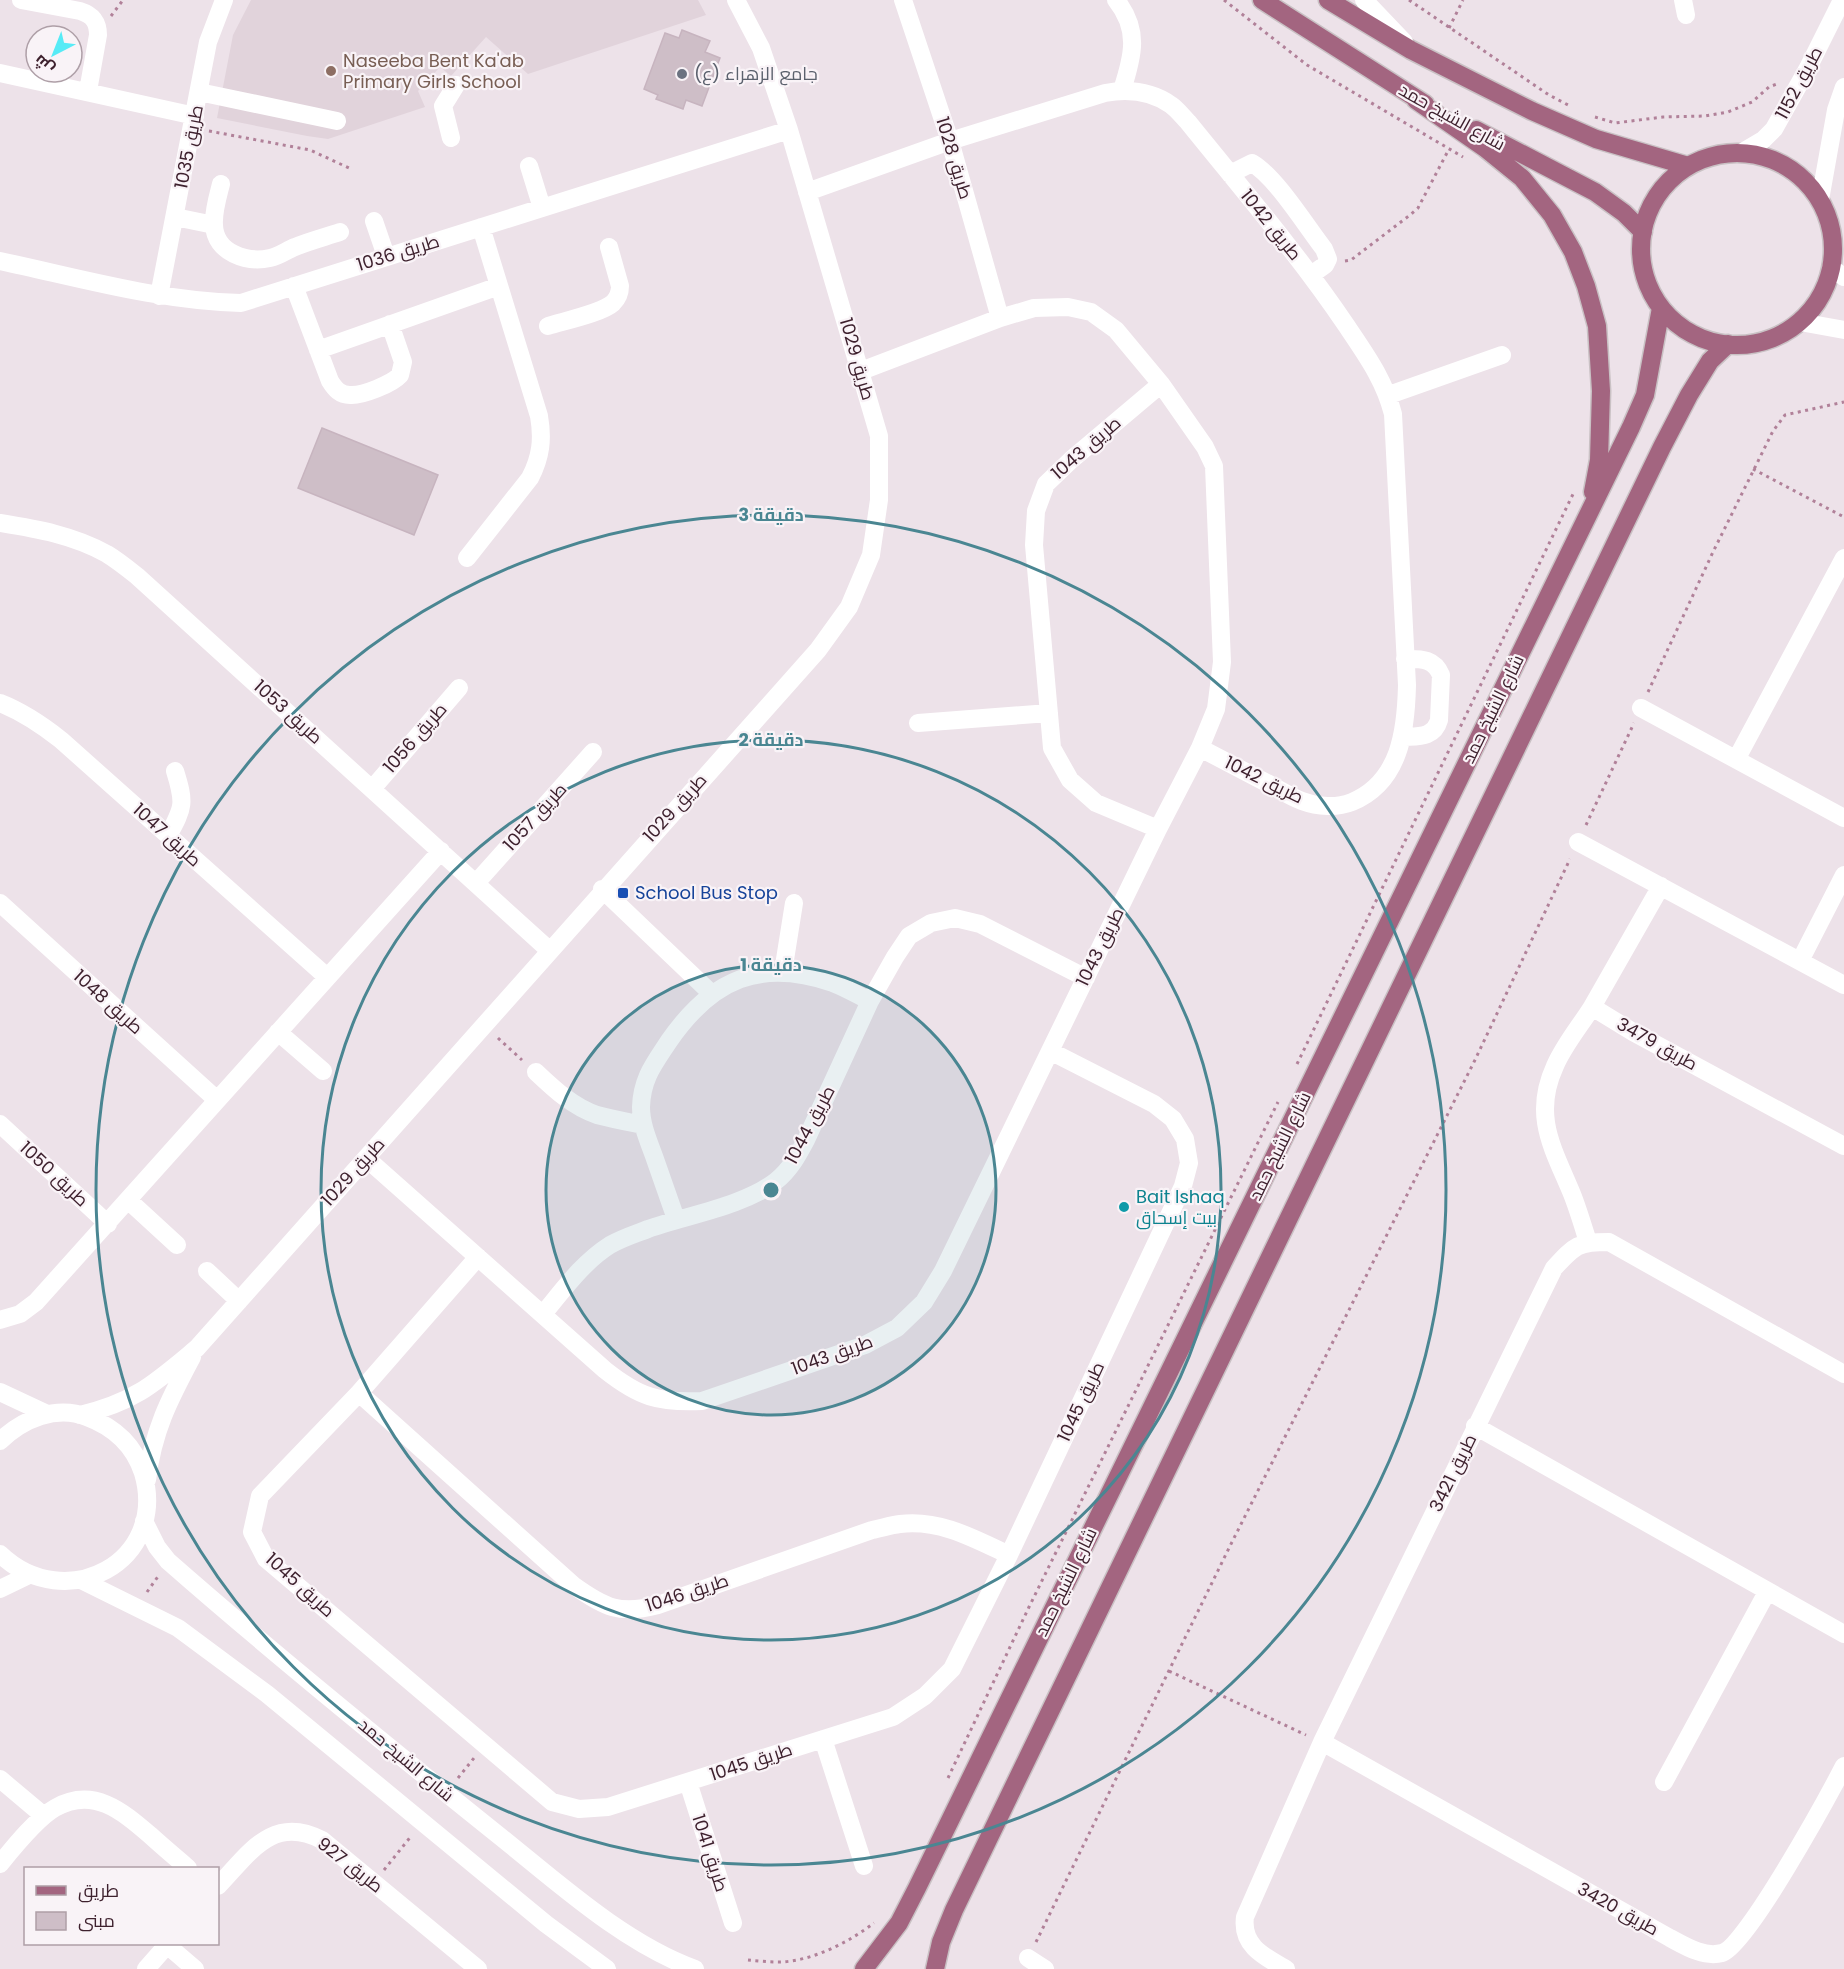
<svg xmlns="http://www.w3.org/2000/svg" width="1844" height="1969" font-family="Poppins,Cairo,sans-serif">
<rect width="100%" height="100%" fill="#ede2e9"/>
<!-- built -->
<path fill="#e1d3db" d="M 251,0 L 698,0 L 706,15 L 528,74 L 486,37 L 451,76 L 440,67 L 418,91 L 425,107 L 328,139 L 307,136 L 217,118 L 233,35 Z"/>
<!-- building -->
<path fill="#cebec7" stroke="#c7b4bf" stroke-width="1.5" d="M 682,30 L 710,41 L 705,52 L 720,58 L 702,106 L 686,100 L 683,109 L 656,99 L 658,95 L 644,89 L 665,33 L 679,38 Z
M 322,428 L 438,475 L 414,535 L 298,488 Z"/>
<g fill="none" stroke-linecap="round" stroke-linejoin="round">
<!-- major casing -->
<g stroke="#c9c1c4" stroke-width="21">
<path id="major" d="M 1262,0 L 1425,104
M 1328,0 L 1411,50 L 1532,111 L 1596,139 L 1688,166
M 1416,100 L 1485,148 L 1522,178 L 1552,215 L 1573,252 L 1586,286 L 1597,326 L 1601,391 L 1599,460 L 1593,492
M 1476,130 L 1595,192 L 1624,213 L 1643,232
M1641 249a96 96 0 1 1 192 0a96 96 0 1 1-192 0Z
M 864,1969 L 899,1923 L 917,1888 L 1631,427 L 1645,395 L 1661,308
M 935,1969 L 941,1942 L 954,1910 L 1662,447 L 1689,395 L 1710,361 L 1728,344"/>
</g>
<!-- path -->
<path stroke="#b18199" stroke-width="3" stroke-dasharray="3 4.5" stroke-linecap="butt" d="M 1224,0 L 1307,65 L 1463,157
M 1409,0 L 1549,95 L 1568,105
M 111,16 L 123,0
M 1449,28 L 1463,0
M 1595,117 L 1615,123 L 1663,117 L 1705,116 L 1728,112 L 1752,102 L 1769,87 L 1777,84
M 209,131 L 310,150 L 349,168
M 1345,261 L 1351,260 L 1410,215 L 1418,208 L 1449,149
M 1753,469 L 1844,517
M 1648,692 L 1713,552 L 1773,431 L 1785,415 L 1844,402
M 1586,825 L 1634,723
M 498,1038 L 522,1060
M 1297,1064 L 1574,492
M 147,1592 L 159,1575
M 1169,1671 L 1306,1735
M 458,1778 L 474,1758
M 948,1778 L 1029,1607 L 1278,1102
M 384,1870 L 412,1835
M 1036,1942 L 1230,1546 L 1475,1060 L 1570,859
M 748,1960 C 758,1961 769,1962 780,1962 C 813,1961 849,1942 874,1923"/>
<!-- minor -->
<path stroke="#fff" stroke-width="18" d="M 21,0 L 80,11 C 93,15 98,22 98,35 L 88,91
M 903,0 L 950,141 L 1000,318
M 1116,0 C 1140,30 1133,56 1122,90
M 1364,0 L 1404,42
M 1683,0 L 1686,15
M 0,73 L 195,116
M 199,92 L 337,121
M 451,138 L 443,106 L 456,85
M 1741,153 L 1763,140 L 1774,129 L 1808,68 L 1842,0
M 529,166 L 542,208
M 1230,174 L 1252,163 C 1276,177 1306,226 1324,249 L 1328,259 L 1325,265 L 1311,275
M 221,184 C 218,196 213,212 214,225 C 215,253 247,263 270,258 C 280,256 287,250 295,247 C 309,241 325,237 340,232
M 807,192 L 950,141 L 1105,93 C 1127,89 1151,91 1171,105 C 1177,109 1183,117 1188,122 C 1242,189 1298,254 1346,325 C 1366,355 1384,379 1393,414 L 1407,685 C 1406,731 1400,782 1352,802 C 1337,808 1318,807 1302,801 C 1291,797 1280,790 1269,784 C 1246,772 1223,760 1200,748
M 1820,200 L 1836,110 L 1844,87
M 175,217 L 214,225
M 374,221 L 386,256
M 0,261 C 80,278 159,301 241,303 L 789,130
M 1831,268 L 1844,277
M 294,286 L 330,381 C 335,389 340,395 350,395 C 362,396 392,384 400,375 L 403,362 L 390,324
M 159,296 L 208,42 L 224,0
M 1800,322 L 1844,330
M 548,326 C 564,321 602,313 613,303 C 618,298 620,292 620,286 L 609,247
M 318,350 L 499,286
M 1389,395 L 1502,355
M 0,523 C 37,529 73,535 107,554 C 117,560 127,568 137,576 L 549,950
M 467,558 L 530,478 C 541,457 543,439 539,416 L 481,227
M 0,703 C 23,712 42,725 61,740 L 327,977
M 1641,708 L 1844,818
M 918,723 L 1049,713
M 1403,737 C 1418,736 1434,738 1439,720 L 1441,675 C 1434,658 1421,659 1405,659
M 1737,758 L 1844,558
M 372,789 L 459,688
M 1158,829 L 1096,803 L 1070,780 L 1052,748 L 1034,545 L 1036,511 L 1046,484 L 1071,460 L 1161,384
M 168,836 C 184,807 185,803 175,771
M 1578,842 L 1844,985
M 476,883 L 593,752
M 1661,886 L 1592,1007 L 1633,1032 L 1844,1146
M 602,889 L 712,994
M 0,903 L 217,1100
M 1800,961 L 1844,875
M 783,972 L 794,903
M 278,1032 L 323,1071
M 536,1072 C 554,1089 573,1107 597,1115 C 612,1119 628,1122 643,1125
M 0,1124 L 108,1224
M 366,1158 L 605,1370 C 639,1397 658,1403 702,1401 L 865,1345 L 897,1328 L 924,1302 L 943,1271 L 1158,829 L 1200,748 L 1216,709 L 1222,662 L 1214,466 L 1205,447 L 1161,384 L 1116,330 L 1091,312 L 1068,307 L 1034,308 L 1000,318 L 861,371
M 128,1200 L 177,1245
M 676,1219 C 669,1199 662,1179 655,1159 C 649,1142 641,1125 641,1107 C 642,1078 654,1064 669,1041 C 712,979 760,958 833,983 C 846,988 858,995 870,1001
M 1588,1242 C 1583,1226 1578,1209 1572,1194 C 1553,1148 1532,1116 1555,1066 C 1564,1045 1580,1026 1592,1007
M 478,1257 L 359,1393 L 260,1496 L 252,1532 L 266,1559 L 552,1802 L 579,1809 L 608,1807 L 893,1717 L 925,1696 L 952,1669 L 1009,1555 L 1183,1186 L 1189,1163 L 1185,1139 L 1173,1119 L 1154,1104 L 1050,1051
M 207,1271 L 239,1301
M 543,1314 C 563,1290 583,1262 610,1245 C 622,1238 635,1234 648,1229 C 688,1215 744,1206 776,1181 C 790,1170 798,1155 806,1140 L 870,1001 L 895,957 L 909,936 L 931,923 L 955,918 L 980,924 L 1086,978
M 0,1320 L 20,1314 L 36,1302 L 441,851
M 0,1392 L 47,1414
M 359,1393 L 573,1585 C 605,1608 620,1615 658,1605 L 872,1530 C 882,1528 891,1525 900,1524 C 940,1519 975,1539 1009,1555
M 80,1415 C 135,1402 155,1383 197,1348 L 818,650 L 849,607 L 871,555 L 879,500 L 879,436 L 789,130 L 761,48 L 736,0
M 1475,1426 L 1844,1634
M 0,1441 C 23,1419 56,1405 87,1417 C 114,1427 134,1445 143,1473 C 169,1561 66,1617 0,1554
M 147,1480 C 153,1431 169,1400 192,1357
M 144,1521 L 157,1547 L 168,1561 C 275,1655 386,1745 497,1834 C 556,1881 623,1943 695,1969
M 81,1580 L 178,1628 L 267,1694 L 546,1924 L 607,1969
M 0,1589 L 29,1575
M 823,1739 L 864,1866
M 1322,1742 L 1670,1938 C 1685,1946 1704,1958 1722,1953 C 1746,1947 1829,1795 1844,1766
M 0,1779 L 44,1816
M 688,1782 L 733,1923
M 1664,1782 L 1767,1592
M 0,1864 C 13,1848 37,1818 55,1808 C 93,1786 122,1811 150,1835 C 162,1846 175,1857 188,1868
M 218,1886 C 249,1854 272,1814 322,1840 L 478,1969
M 167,1945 L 195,1969
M 1028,1958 L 1045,1969
M 146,1969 L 168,1944
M 1286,1969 C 1265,1957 1241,1946 1245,1917 L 1322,1742 L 1554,1268 C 1575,1245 1578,1242 1609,1242 L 1844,1374"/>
<!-- major -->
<use href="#major" stroke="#a36580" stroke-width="18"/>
</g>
<!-- distance rings -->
<circle cx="771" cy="1190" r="225" fill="#4a8692" fill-opacity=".12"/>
<g fill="none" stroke="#4a8692" stroke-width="3">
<circle cx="771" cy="1190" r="225"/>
<circle cx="771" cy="1190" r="450"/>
<circle cx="771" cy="1190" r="675"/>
</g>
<!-- markers -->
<circle fill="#8d6e63" stroke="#f9f3f7" stroke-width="2" cx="331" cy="71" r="6"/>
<circle fill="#6b7280" stroke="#f9f3f7" stroke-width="2" cx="682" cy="74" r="6"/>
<rect fill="#1a4fb4" stroke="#f9f3f7" stroke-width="2" x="617" y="887" width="12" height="12" rx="3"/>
<circle fill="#0f9aa8" stroke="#f9f3f7" stroke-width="2" cx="1124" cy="1207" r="6"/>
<g text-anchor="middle" stroke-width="4.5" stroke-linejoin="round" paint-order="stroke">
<!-- education labels -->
<g font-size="18" fill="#785e54" stroke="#f9f3f7" text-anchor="start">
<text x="343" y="67">Naseeba Bent Ka'ab<tspan x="343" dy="21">Primary Girls School</tspan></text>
</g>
<!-- worship labels -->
<g font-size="18" fill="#5b616d" stroke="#f9f3f7" text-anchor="start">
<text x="694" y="80">جامع الزهراء (ع)</text>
</g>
<!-- street labels -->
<g font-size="18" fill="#3e212e" stroke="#f9f3f7">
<text transform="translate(1799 83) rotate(-62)" y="6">طريق 1152</text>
<text transform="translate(1452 117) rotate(29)" y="6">شارع الشيخ حمد</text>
<text transform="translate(189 147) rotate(-79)" y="6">طريق 1035</text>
<text transform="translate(954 158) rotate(73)" y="6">طريق 1028</text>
<text transform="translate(1271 225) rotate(51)" y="6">طريق 1042</text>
<text transform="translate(398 253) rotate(-17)" y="6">طريق 1036</text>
<text transform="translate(857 359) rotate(74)" y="6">طريق 1029</text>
<text transform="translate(1086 448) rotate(-41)" y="6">طريق 1043</text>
<text transform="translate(1493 709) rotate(-64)" y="6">شارع الشيخ حمد</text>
<text transform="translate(288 712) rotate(42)" y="6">طريق 1053</text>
<text transform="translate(415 738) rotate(-49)" y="6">طريق 1056</text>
<text transform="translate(1264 780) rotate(26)" y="6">طريق 1042</text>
<text transform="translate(675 808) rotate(-48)" y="6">طريق 1029</text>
<text transform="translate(535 817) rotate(-48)" y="6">طريق 1057</text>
<text transform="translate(167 835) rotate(42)" y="6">طريق 1047</text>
<text transform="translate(1100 947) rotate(-64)" y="6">طريق 1043</text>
<text transform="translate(108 1002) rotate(42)" y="6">طريق 1048</text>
<text transform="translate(1657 1044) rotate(29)" y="6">طريق 3479</text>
<text transform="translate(810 1125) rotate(-62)" y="6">طريق 1044</text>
<text transform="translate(1280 1146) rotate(-64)" y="6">شارع الشيخ حمد</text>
<text transform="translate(353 1172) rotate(-48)" y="6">طريق 1029</text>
<text transform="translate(54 1174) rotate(43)" y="6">طريق 1050</text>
<text transform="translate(832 1355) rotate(-20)" y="6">طريق 1043</text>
<text transform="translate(1081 1402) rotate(-65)" y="6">طريق 1045</text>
<text transform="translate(1453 1473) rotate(-64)" y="6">طريق 3421</text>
<text transform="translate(1066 1582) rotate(-64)" y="6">شارع الشيخ حمد</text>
<text transform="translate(300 1585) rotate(42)" y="6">طريق 1045</text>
<text transform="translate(687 1593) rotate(-18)" y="6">طريق 1046</text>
<text transform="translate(406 1760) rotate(40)" y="6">شارع الشيخ حمد</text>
<text transform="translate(751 1762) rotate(-18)" y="6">طريق 1045</text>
<text transform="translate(710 1853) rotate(72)" y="6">طريق 1041</text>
<text transform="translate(350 1865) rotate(38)" y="6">طريق 927</text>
<text transform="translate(1618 1909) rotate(29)" y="6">طريق 3420</text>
</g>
<!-- transit labels -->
<g font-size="18" fill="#164399" stroke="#f9f3f7" text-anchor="start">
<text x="635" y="899">School Bus Stop</text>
</g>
<!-- culture labels -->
<g font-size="18" fill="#0d838f" stroke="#f9f3f7" text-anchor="start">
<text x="1136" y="1203">Bait Ishaq<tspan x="1136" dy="21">بيت إسحاق</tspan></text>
</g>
</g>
<circle cx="771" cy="1190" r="9" fill="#4a8692" stroke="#f9f3f7" stroke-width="3"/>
<g font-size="18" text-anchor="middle" font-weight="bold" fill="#4a8692" stroke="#f9f3f7" stroke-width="4.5" stroke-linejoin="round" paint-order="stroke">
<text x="771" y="521">3 دقيقة</text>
<text x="771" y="746">2 دقيقة</text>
<text x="771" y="971">1 دقيقة</text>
</g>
<!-- legend -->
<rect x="24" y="1867" width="195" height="78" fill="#f9f3f7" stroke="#ae9fa7" stroke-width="1.5"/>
<rect x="36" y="1886" width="30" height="9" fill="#a36580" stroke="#ae9fa7" stroke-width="1.5"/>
<text x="78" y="1897" font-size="18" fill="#3e212e">طريق</text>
<rect x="36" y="1912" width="30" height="18" fill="#cebec7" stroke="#ae9fa7" stroke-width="1.5"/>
<text x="78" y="1927" font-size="18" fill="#3e212e">مبنى</text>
<!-- north arrow -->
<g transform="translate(54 54) rotate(222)"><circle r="28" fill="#f9f3f7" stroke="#ae9fa7" stroke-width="1.5"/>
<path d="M0-4.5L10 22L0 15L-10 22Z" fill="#57ebf6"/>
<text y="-9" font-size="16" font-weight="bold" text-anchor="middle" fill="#3e212e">ش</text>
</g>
</svg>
